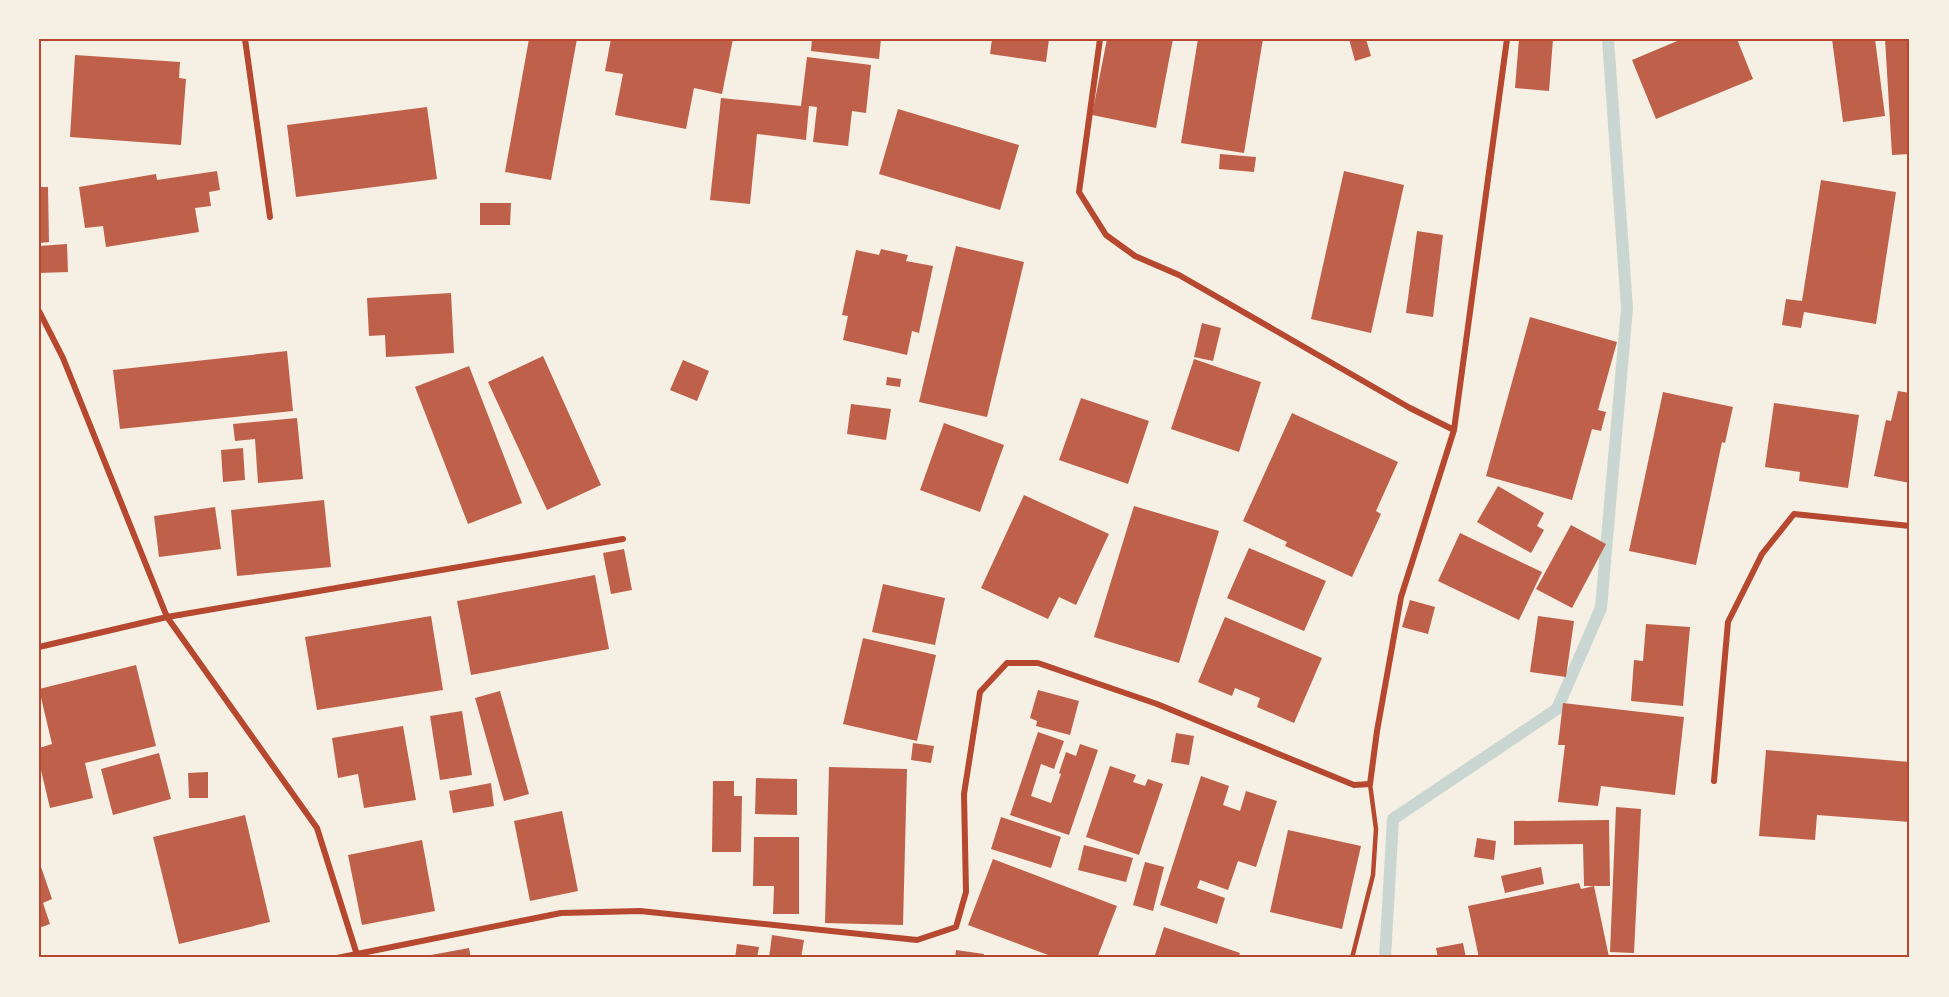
<svg xmlns="http://www.w3.org/2000/svg" width="1949" height="997" font-family="'PT Sans',sans-serif">
<rect width="100%" height="100%" fill="#f6efe4"/>
<g fill="none" stroke-linecap="round" stroke-linejoin="round">
<!-- stream -->
<path stroke="#c9d6d2" stroke-width="12" d="M 1385,958 L 1393,819 L 1557,709 L 1601,608 L 1627,308 L 1608,39"/>
</g>
<!-- building -->
<path fill="#bf614a" d="M 529,39 L 577,39 L 551,180 L 505,172 Z
M 611,39 L 733,39 L 722,94 L 694,88 L 686,129 L 615,115 L 623,74 L 605,71 Z
M 812,39 L 881,39 L 879,59 L 811,51 Z
M 992,39 L 1049,39 L 1046,62 L 990,54 Z
M 1107,39 L 1173,39 L 1156,128 L 1092,115 Z
M 1198,39 L 1263,39 L 1244,153 L 1181,143 Z
M 1349,39 L 1366,39 L 1371,56 L 1355,61 Z
M 1519,39 L 1553,39 L 1549,91 L 1515,88 Z
M 1682,39 L 1737,39 L 1753,79 L 1656,119 L 1632,60 Z
M 1832,39 L 1875,39 L 1885,116 L 1843,122 Z
M 1885,39 L 1910,39 L 1910,154 L 1892,155 Z
M 75,55 L 180,62 L 179,78 L 186,79 L 181,145 L 70,137 Z
M 807,57 L 871,65 L 866,113 L 852,111 L 848,146 L 813,142 L 817,107 L 809,106 L 806,140 L 757,134 L 750,204 L 710,200 L 721,98 L 801,106 Z
M 427,107 L 437,179 L 296,197 L 287,125 Z
M 898,109 L 1019,145 L 1000,210 L 879,174 Z
M 1220,154 L 1256,157 L 1254,172 L 1219,169 Z
M 217,171 L 220,190 L 209,192 L 211,206 L 195,208 L 199,232 L 106,247 L 103,226 L 85,228 L 79,187 L 156,174 L 157,180 Z
M 1344,171 L 1404,185 L 1371,333 L 1311,319 Z
M 1821,180 L 1896,192 L 1876,324 L 1804,312 L 1801,328 L 1782,325 L 1786,299 L 1802,301 Z
M 39,187 L 48,187 L 49,242 L 39,243 Z
M 480,203 L 511,203 L 510,225 L 480,225 Z
M 1417,231 L 1443,235 L 1433,317 L 1406,313 Z
M 67,244 L 68,272 L 39,273 L 39,246 Z
M 956,246 L 1024,262 L 987,417 L 919,402 Z
M 881,249 L 908,255 L 906,261 L 933,266 L 919,333 L 912,331 L 907,355 L 843,340 L 848,316 L 842,315 L 856,250 L 879,255 Z
M 451,293 L 454,353 L 386,357 L 385,335 L 369,336 L 367,298 Z
M 1530,317 L 1617,342 L 1598,410 L 1606,412 L 1601,431 L 1592,429 L 1572,500 L 1486,476 Z
M 1202,323 L 1221,328 L 1213,361 L 1194,357 Z
M 287,351 L 293,411 L 120,429 L 113,370 Z
M 543,356 L 601,485 L 547,510 L 488,382 Z
M 1194,359 L 1261,382 L 1239,452 L 1171,429 Z
M 683,360 L 709,371 L 697,401 L 670,390 Z
M 469,366 L 522,503 L 468,524 L 415,387 Z
M 887,377 L 901,379 L 900,387 L 886,385 Z
M 1898,391 L 1910,393 L 1910,483 L 1874,476 L 1886,420 L 1891,421 Z
M 1663,392 L 1733,407 L 1725,443 L 1722,442 L 1696,565 L 1629,551 Z
M 1081,398 L 1149,421 L 1128,484 L 1059,460 Z
M 1774,403 L 1859,415 L 1848,488 L 1799,481 L 1800,472 L 1765,467 Z
M 851,404 L 891,409 L 886,440 L 847,434 Z
M 1292,413 L 1398,462 L 1376,511 L 1381,514 L 1352,577 L 1285,546 L 1287,542 L 1243,521 Z
M 297,418 L 303,479 L 258,483 L 255,439 L 235,441 L 233,424 Z
M 944,423 L 1004,445 L 980,512 L 920,490 Z
M 243,448 L 245,480 L 223,482 L 221,450 Z
M 1498,486 L 1544,513 L 1537,526 L 1544,530 L 1531,553 L 1477,522 Z
M 1024,495 L 1109,534 L 1076,605 L 1059,597 L 1048,619 L 981,588 Z
M 324,500 L 331,567 L 237,576 L 231,510 Z
M 1134,506 L 1219,531 L 1179,663 L 1094,637 Z
M 215,507 L 221,549 L 159,557 L 154,516 Z
M 1571,525 L 1606,544 L 1572,608 L 1536,589 Z
M 1460,533 L 1542,572 L 1519,620 L 1438,581 Z
M 1249,548 L 1326,581 L 1304,631 L 1227,598 Z
M 624,549 L 632,590 L 611,594 L 603,553 Z
M 595,575 L 609,649 L 471,675 L 457,601 Z
M 883,584 L 945,598 L 935,645 L 872,632 Z
M 1410,600 L 1435,607 L 1428,634 L 1402,627 Z
M 431,616 L 443,690 L 317,710 L 305,637 Z
M 1538,616 L 1574,621 L 1566,677 L 1530,672 Z
M 1225,617 L 1322,658 L 1294,723 L 1257,707 L 1260,698 L 1235,688 L 1232,696 L 1198,682 Z
M 1646,624 L 1690,627 L 1683,706 L 1631,701 L 1634,660 L 1643,661 Z
M 863,638 L 936,655 L 917,741 L 843,724 Z
M 136,665 L 156,746 L 85,763 L 93,798 L 50,808 L 39,762 L 39,748 L 52,744 L 39,689 Z
M 1038,690 L 1079,701 L 1070,735 L 1036,726 L 1037,721 L 1030,718 Z
M 500,691 L 529,794 L 504,801 L 475,698 Z
M 1563,703 L 1684,717 L 1675,795 L 1601,786 L 1598,806 L 1558,802 L 1565,745 L 1558,745 Z
M 462,711 L 472,775 L 440,780 L 430,716 Z
M 403,726 L 416,800 L 364,808 L 358,774 L 338,778 L 332,738 Z
M 1038,732 L 1064,741 L 1054,769 L 1041,764 L 1031,796 L 1051,803 L 1061,774 L 1059,773 L 1066,752 L 1076,756 L 1080,744 L 1098,750 L 1069,835 L 1010,815 Z
M 1176,733 L 1194,736 L 1189,765 L 1171,762 Z
M 913,743 L 934,746 L 931,763 L 911,760 Z
M 1766,750 L 1910,762 L 1910,822 L 1817,815 L 1815,840 L 1759,836 Z
M 159,753 L 171,799 L 113,815 L 101,769 Z
M 1110,766 L 1136,775 L 1133,782 L 1145,786 L 1148,779 L 1163,784 L 1139,855 L 1086,837 Z
M 829,767 L 907,769 L 903,925 L 825,923 Z
M 208,772 L 208,798 L 189,798 L 188,773 Z
M 1201,776 L 1229,786 L 1223,805 L 1240,811 L 1246,791 L 1277,801 L 1256,867 L 1238,861 L 1228,890 L 1200,880 L 1197,888 L 1225,898 L 1217,924 L 1160,905 Z
M 756,778 L 797,779 L 797,815 L 755,814 Z
M 713,781 L 734,781 L 734,796 L 742,796 L 741,852 L 712,852 Z
M 491,783 L 494,806 L 453,813 L 449,791 Z
M 1616,807 L 1641,809 L 1634,953 L 1610,952 Z
M 562,811 L 578,891 L 530,901 L 514,821 Z
M 245,815 L 270,922 L 179,944 L 153,837 Z
M 1001,817 L 1061,837 L 1051,868 L 991,849 Z
M 1609,820 L 1610,886 L 1584,886 L 1583,844 L 1514,845 L 1514,821 Z
M 1288,830 L 1361,846 L 1342,929 L 1270,912 Z
M 754,837 L 799,837 L 799,914 L 773,914 L 774,886 L 753,886 Z
M 1477,838 L 1496,841 L 1494,860 L 1474,857 Z
M 422,840 L 435,911 L 362,925 L 348,855 Z
M 1084,845 L 1133,858 L 1126,882 L 1078,870 Z
M 993,859 L 1117,906 L 1097,958 L 1056,958 L 968,925 Z
M 39,861 L 52,899 L 43,903 L 50,924 L 39,928 Z
M 1145,862 L 1164,867 L 1153,911 L 1133,905 Z
M 1541,867 L 1544,884 L 1505,893 L 1501,876 Z
M 1579,883 L 1581,889 L 1594,886 L 1609,957 L 1479,958 L 1468,906 Z
M 1164,927 L 1240,953 L 1238,958 L 1154,958 Z
M 772,935 L 804,940 L 801,958 L 769,958 Z
M 1463,943 L 1466,958 L 1438,958 L 1436,948 Z
M 737,944 L 759,947 L 757,958 L 735,958 Z
M 469,948 L 471,958 L 420,958 L 420,957 Z
M 956,950 L 984,954 L 984,958 L 955,958 Z"/>
<g fill="none" stroke-linecap="round" stroke-linejoin="round">
<!-- service -->
<path stroke="#b5482f" stroke-width="4.5" d="M 1352,958 L 1373,875 L 1376,829 L 1370,784"/>
<!-- minor -->
<path stroke="#b5482f" stroke-width="6" d="M 245,39 L 270,217
M 1100,39 L 1079,192 L 1106,235 L 1135,256 L 1179,275 L 1410,408 L 1454,430
M 39,311 L 63,358 L 167,617 L 317,828 L 358,958
M 39,647 L 167,617 L 623,539
M 1714,781 L 1728,622 L 1762,554 L 1794,514 L 1910,526
M 337,958 L 561,913 L 640,911 L 917,940 L 956,927 L 966,892 L 964,794 L 980,692 L 1007,663 L 1038,663 L 1157,704 L 1354,785 L 1370,784 L 1377,731 L 1401,597 L 1454,430 L 1507,39"/>
</g>
<!-- border -->
<rect width="1949" height="997" fill="none" stroke="#f6efe4" stroke-width="81"/>
<rect x="40" y="40" width="1868" height="916" fill="none" stroke="#b5482f" stroke-width="2"/>
</svg>
